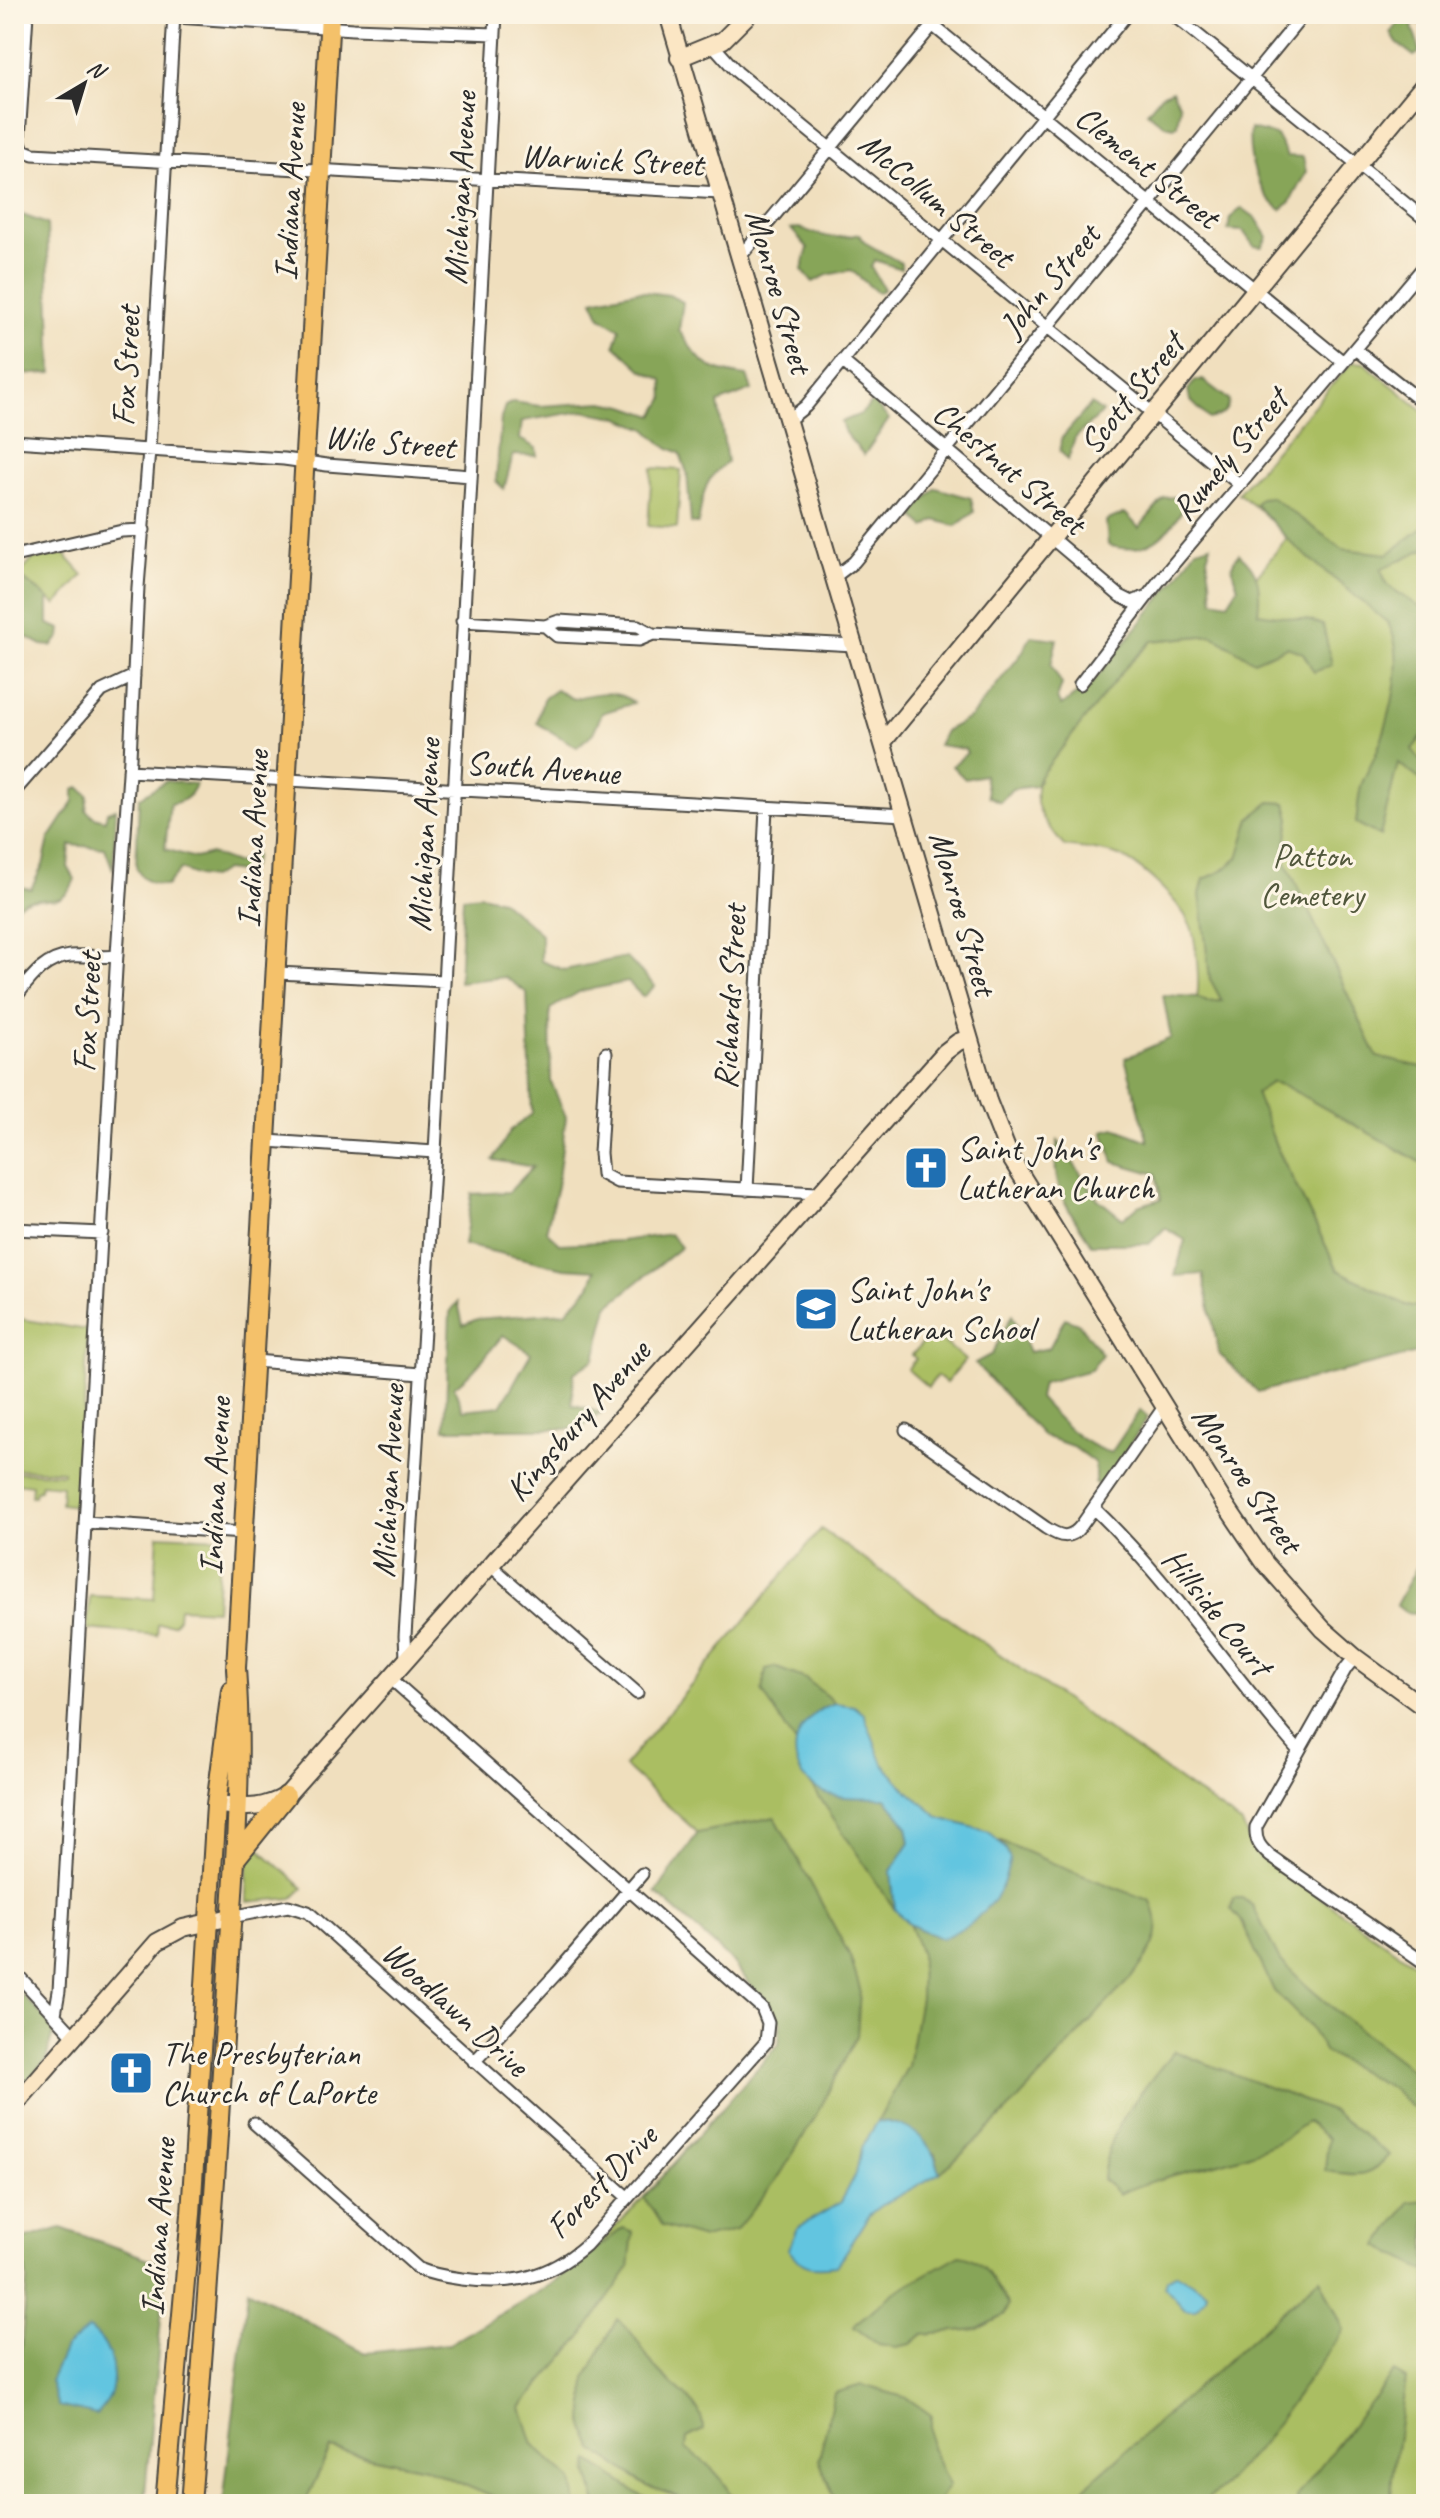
<svg xmlns="http://www.w3.org/2000/svg" width="1440" height="2518" font-family="Caveat,sans-serif">
<rect width="100%" height="100%" fill="#fcf5e5"/>
<filter id="ink" filterUnits="userSpaceOnUse"><feTurbulence type="fractalNoise" baseFrequency=".0125" numOctaves="2"/><feDisplacementMap in="SourceGraphic" scale="16" xChannelSelector="R" yChannelSelector="G"/><feConvolveMatrix kernelMatrix="1 2 1 2 8 2 1 2 1" color-interpolation-filters="sRGB"/></filter>
<filter id="wash" filterUnits="userSpaceOnUse"><feTurbulence type="fractalNoise" baseFrequency=".006" numOctaves="4" result="noise"/><feDisplacementMap in="SourceGraphic" scale="32" xChannelSelector="R" yChannelSelector="G"/><feGaussianBlur stdDeviation="1.8" result="paint"/><feColorMatrix in="noise" values="0 0 0 0 0 0 0 0 0 0 0 0 0 0 0 0 0 1.4 0 .05"/><feComposite in="paint" operator="in"/></filter>
<g filter="url(#wash)">
<rect width="100%" height="100%" fill="#f0dfbe"/>
<!-- green -->
<path fill="#aabe62" stroke="#6a7446" stroke-width="2" d="M 1352,362 L 1364,363 L 1426,413 L 1426,1119 L 1212,981 L 1222,1001 L 1207,1002 L 1197,997 C 1200,984 1196,936 1190,924 C 1178,900 1143,866 1119,856 C 1102,849 1082,849 1064,846 C 1045,822 1029,808 1040,776 L 1126,666 L 1152,641 L 1212,635 L 1254,661 L 1287,647 L 1236,602 L 1290,534 L 1238,493 Z
M 652,468 L 681,470 L 677,528 L 648,526 Z
M 64,554 L 83,575 L 56,605 L 19,575 L 33,559 Z
M 1272,1082 L 1285,1086 L 1426,1165 L 1426,1308 L 1405,1305 L 1338,1271 L 1276,1146 L 1255,1093 Z
M 14,1318 L 88,1330 L 79,1501 L 75,1506 L 61,1504 L 62,1486 L 41,1484 L 40,1490 L 36,1491 L 35,1496 L 31,1496 L 32,1485 L 16,1483 L 14,1472 L 63,1474 L 63,1471 L 14,1469 Z
M 939,1338 L 965,1360 L 946,1383 L 937,1376 L 928,1387 L 907,1369 L 916,1359 L 912,1355 L 925,1340 Z
M 821,1529 L 1242,1824 L 1254,1851 L 1426,1972 L 1426,2504 L 304,2504 L 330,2449 L 425,2468 L 503,2501 L 491,2455 L 574,2270 L 644,2197 L 779,2044 L 781,2022 L 728,1957 L 656,1893 L 698,1833 L 624,1766 Z
M 158,1535 L 220,1538 L 216,1610 L 179,1608 L 178,1618 L 173,1624 L 158,1624 L 157,1635 L 87,1629 L 90,1596 L 154,1599 Z
M 255,1845 L 303,1888 L 293,1898 L 247,1902 L 248,1858 Z"/>
<!-- forest -->
<path fill="#87a558" stroke="#596842" stroke-width="2" fill-rule="evenodd" d="M 1409,14 L 1426,23 L 1426,29 L 1417,22 L 1412,26 L 1420,52 L 1414,56 L 1397,43 L 1391,33 L 1402,18 Z
M 1172,90 L 1180,106 L 1177,125 L 1174,127 L 1165,125 L 1147,112 L 1161,95 Z
M 1250,129 L 1276,135 L 1287,156 L 1303,157 L 1306,172 L 1290,202 L 1281,210 C 1257,193 1247,157 1250,129 Z
M 1242,208 L 1256,218 L 1268,237 L 1262,247 L 1254,246 L 1243,231 L 1228,230 L 1230,218 Z
M 14,212 L 47,224 L 52,373 L 14,375 Z
M 799,228 C 821,236 835,241 859,234 L 864,242 L 901,263 L 901,269 L 875,260 L 871,267 L 884,289 L 878,293 L 851,270 L 827,275 L 813,282 L 802,270 L 808,248 L 791,229 Z
M 637,291 L 669,295 L 683,302 L 679,330 C 701,364 707,371 747,376 L 752,390 L 718,403 L 727,462 C 703,479 703,496 698,524 L 691,523 L 687,473 L 680,453 L 663,445 L 646,429 L 617,417 L 583,411 L 522,421 L 520,439 L 536,448 L 537,456 L 513,455 L 504,489 L 496,481 L 501,418 L 505,406 L 513,402 L 540,406 L 603,402 L 625,406 L 654,416 L 664,399 L 663,380 L 642,370 L 615,345 L 620,329 L 601,317 L 593,300 Z
M 1203,380 L 1229,400 C 1228,412 1221,416 1209,419 L 1190,400 L 1188,390 L 1195,381 Z
M 873,402 L 889,419 L 864,455 L 845,433 L 841,422 L 861,414 Z
M 1091,404 L 1102,412 L 1075,438 L 1068,460 L 1060,451 L 1061,439 Z
M 936,488 L 971,498 L 974,512 L 956,526 L 935,520 L 925,527 L 914,517 L 920,505 Z
M 1183,496 L 1189,500 C 1168,533 1150,558 1108,545 L 1106,521 L 1125,513 L 1139,528 L 1164,498 Z
M 1271,497 L 1343,549 L 1388,554 L 1426,525 L 1426,548 L 1381,569 L 1387,585 L 1426,611 L 1426,732 L 1412,749 L 1426,767 L 1426,784 L 1398,763 L 1380,836 L 1356,823 C 1358,811 1358,797 1361,786 C 1365,774 1373,763 1377,751 C 1391,717 1407,657 1388,623 L 1293,545 L 1255,504 L 1260,498 Z
M 1211,545 L 1207,558 L 1213,600 L 1228,603 L 1238,587 C 1233,573 1228,566 1239,554 C 1260,570 1261,590 1258,613 L 1307,620 L 1323,625 L 1332,665 L 1314,672 L 1303,653 L 1287,647 L 1254,661 L 1212,635 L 1152,641 L 1126,667 L 1040,776 L 1036,786 L 1012,789 L 1000,802 L 988,796 L 984,775 L 965,779 L 952,766 L 967,753 L 965,749 L 938,745 L 945,731 L 971,717 L 1022,653 L 1031,636 L 1057,639 L 1051,665 L 1062,684 L 1057,699 L 1061,706 L 1092,683 L 1176,579 L 1196,549 Z
M 25,581 L 48,598 L 48,624 L 61,629 L 60,637 L 52,646 L 42,645 L 29,638 L 14,638 L 14,586 L 16,583 Z
M 556,690 L 573,699 C 595,693 615,688 634,703 L 602,713 L 593,733 L 577,747 L 537,723 L 543,699 Z
M 166,781 L 196,784 C 190,798 185,801 170,804 L 165,849 L 195,858 L 211,854 L 235,863 L 244,861 L 253,851 L 255,857 L 251,868 L 240,872 L 225,870 L 211,878 L 197,876 L 181,869 L 166,886 C 150,883 143,882 136,867 L 139,798 Z
M 79,787 L 88,795 L 86,810 L 94,817 L 105,820 L 107,812 L 116,809 L 113,870 L 105,848 L 70,845 L 68,867 L 75,879 C 62,912 47,894 25,901 C 21,902 18,906 14,909 L 14,886 L 31,889 L 43,865 L 49,839 L 74,801 L 74,790 Z
M 1270,802 L 1286,803 L 1290,819 L 1284,858 L 1377,1057 L 1426,1068 L 1426,1165 L 1285,1086 L 1272,1082 L 1256,1093 L 1276,1146 L 1338,1270 L 1405,1305 L 1426,1308 L 1426,1351 L 1258,1392 L 1219,1354 L 1203,1274 L 1175,1276 L 1185,1240 L 1165,1228 L 1149,1244 L 1091,1244 C 1068,1208 1048,1186 1058,1141 L 1098,1199 L 1123,1219 L 1138,1206 L 1161,1199 L 1156,1174 L 1114,1162 L 1103,1131 L 1115,1128 L 1148,1141 L 1125,1058 L 1171,1038 L 1163,995 L 1197,997 L 1207,1002 L 1222,1001 L 1210,979 L 1200,894 L 1204,879 L 1222,871 L 1238,858 L 1250,818 Z
M 481,895 L 501,900 L 541,934 L 541,961 L 564,970 L 626,957 L 655,986 L 643,997 L 628,982 L 581,991 L 550,1009 L 551,1082 L 566,1117 L 557,1186 L 546,1231 L 560,1244 L 621,1241 L 670,1234 L 681,1247 L 608,1306 L 595,1359 L 574,1373 L 572,1404 L 601,1413 L 580,1429 L 445,1429 L 450,1312 L 458,1302 L 463,1325 L 477,1319 L 566,1312 L 590,1286 L 596,1270 L 564,1268 L 464,1245 L 472,1194 L 509,1192 L 533,1167 L 493,1160 L 511,1130 L 532,1114 L 527,993 L 505,977 L 459,982 L 463,897 ZM 503,1335 L 531,1353 L 501,1406 L 463,1410 L 454,1387 L 474,1370 Z
M 1012,1315 L 1029,1352 L 1049,1348 L 1065,1318 L 1078,1323 L 1102,1354 L 1091,1370 L 1042,1383 L 1039,1398 C 1061,1422 1079,1443 1111,1453 L 1140,1410 L 1148,1417 L 1102,1486 L 1095,1483 L 1095,1463 L 1072,1446 L 1043,1436 L 975,1363 L 992,1354 Z
M 1426,1550 L 1426,1614 L 1405,1612 L 1396,1605 Z
M 774,1667 L 806,1679 L 835,1703 C 815,1709 802,1724 796,1744 L 762,1691 L 766,1669 Z
M 810,1783 L 836,1796 L 886,1798 L 907,1826 L 910,1842 L 891,1871 L 895,1910 Z
M 775,1817 L 850,1956 L 860,1989 L 857,2036 L 814,2119 L 780,2175 L 736,2230 L 703,2238 L 662,2226 L 644,2197 L 779,2044 L 781,2022 L 728,1957 L 656,1893 L 698,1833 Z
M 999,1840 L 1071,1871 L 1151,1901 C 1156,1916 1161,1927 1154,1943 C 1143,1970 1115,1993 1096,2015 C 1046,2070 998,2125 940,2173 L 935,2154 L 889,2122 L 878,2121 L 908,2066 L 920,1998 L 921,1954 L 909,1924 L 942,1939 L 1006,1849 Z
M 1233,1898 L 1242,1898 L 1253,1906 L 1279,1959 L 1306,1985 L 1349,2022 L 1426,2081 L 1426,2116 L 1413,2108 L 1393,2089 L 1325,2052 L 1309,2026 L 1274,1991 L 1241,1920 L 1231,1909 Z
M 14,1987 L 46,2019 L 54,2031 L 46,2060 L 14,2096 L 14,2070 L 24,2059 L 26,2030 L 14,2020 Z
M 1174,2051 L 1333,2112 L 1389,2155 C 1367,2180 1356,2175 1325,2171 L 1328,2139 L 1307,2122 C 1297,2128 1287,2138 1276,2143 C 1226,2167 1168,2171 1119,2194 L 1103,2179 C 1107,2127 1143,2090 1174,2051 Z
M 1426,2200 L 1426,2271 L 1378,2246 L 1409,2202 Z
M 61,2228 L 166,2265 L 144,2504 L 14,2504 L 14,2385 L 18,2384 L 27,2279 L 20,2240 Z
M 623,2228 L 633,2232 L 629,2268 L 580,2339 L 521,2407 L 533,2444 L 572,2480 L 576,2504 L 509,2504 L 425,2468 L 330,2449 L 304,2504 L 223,2504 L 248,2289 L 366,2353 L 449,2344 L 550,2285 Z
M 960,2255 C 985,2258 995,2286 1008,2305 L 1005,2315 L 978,2329 L 923,2334 L 911,2344 L 896,2347 L 878,2344 L 854,2327 L 856,2323 L 895,2292 Z
M 1320,2278 L 1344,2330 L 1261,2445 L 1219,2490 L 1200,2504 L 1073,2504 L 1074,2497 Z
M 617,2319 C 636,2333 643,2353 657,2370 C 672,2389 704,2401 703,2430 L 687,2438 L 686,2449 C 712,2466 722,2477 738,2504 L 699,2504 L 647,2486 L 594,2450 L 584,2426 L 586,2378 Z
M 1394,2372 L 1406,2379 L 1392,2479 L 1391,2504 L 1300,2504 L 1296,2497 Z
M 862,2385 L 907,2398 L 931,2415 L 931,2447 L 949,2485 L 937,2504 L 837,2504 L 819,2460 L 834,2393 Z
M 590,2461 L 642,2496 L 662,2504 L 597,2504 L 588,2473 Z"/>
<!-- water -->
<path fill="#62c5e0" stroke="#467886" stroke-width="2" d="M 835,1703 L 854,1706 L 864,1714 L 883,1764 L 909,1792 L 940,1818 L 989,1832 L 1006,1849 L 1010,1860 L 1003,1884 L 994,1900 L 972,1923 L 942,1939 L 909,1924 L 895,1910 L 891,1871 L 910,1842 L 907,1826 L 886,1798 C 866,1797 842,1800 823,1792 C 778,1770 792,1716 835,1703 Z
M 878,2121 C 913,2123 932,2141 940,2173 L 880,2206 L 869,2215 L 836,2266 C 813,2269 802,2269 788,2249 L 797,2228 L 841,2202 L 856,2174 L 861,2148 Z
M 1176,2273 L 1207,2292 L 1205,2299 L 1195,2309 L 1185,2309 L 1165,2287 L 1167,2279 Z
M 88,2329 C 109,2340 117,2370 111,2393 C 109,2401 101,2409 96,2415 L 58,2406 L 50,2381 L 65,2348 Z"/>
</g>
<g filter="url(#ink)">
<g fill="none" stroke-linecap="round" stroke-linejoin="round">
<!-- street casing -->
<g stroke="#494641" stroke-width="15">
<path id="street" d="M 27,14 L 19,139 L 23,150 L 33,154 L 720,193
M 132,14 L 353,29 L 495,34
M 919,14 L 1342,361
M 1172,14 L 1426,220
M 1186,25 L 1195,14
M 713,45 L 737,72 L 1239,484
M 739,258 L 942,14
M 1355,349 L 1426,405
M 842,361 L 1120,596 L 1132,602 L 1147,596
M 787,421 L 806,406 L 1127,14
M 14,441 L 284,459 L 327,465 L 471,476
M 14,556 L 122,531 L 144,530
M 833,578 L 854,562 L 1304,14
M 462,621 L 545,626 L 559,621 L 638,626 L 653,634
M 545,626 L 557,636 L 639,640 L 653,634 L 854,645
M 1080,684 L 1159,581 L 1426,264
M 129,771 L 904,815
M 14,792 L 102,691 L 134,676
M 277,973 L 444,981
M 14,999 C 30,979 43,959 70,956 C 86,955 101,958 117,956
M 606,1053 L 600,1153 L 602,1174 L 617,1182 L 817,1193
M 267,1141 L 435,1152
M 747,1190 L 766,808
M 14,1229 L 102,1233
M 254,1361 L 421,1374
M 906,1430 L 1046,1528 C 1060,1537 1070,1540 1081,1526 L 1164,1407
M 1094,1508 C 1170,1581 1228,1671 1298,1750
M 85,1522 L 243,1533
M 490,1565 L 637,1693
M 1355,1657 L 1346,1668 L 1256,1827 C 1255,1841 1260,1847 1270,1856 L 1426,1964
M 406,1658 L 405,1636 L 435,1152 L 496,14
M 231,1917 L 288,1906 L 308,1912 L 627,2197
M 14,1971 L 74,2036
M 55,2014 L 59,1991 L 116,969 L 130,758 L 138,587 L 149,450 L 174,14
M 474,2062 L 557,1973 L 642,1874
M 254,2123 L 419,2269 C 433,2275 447,2277 462,2279 C 512,2285 547,2279 586,2245 L 766,2042 L 768,2023 L 762,2008 L 389,1677"/>
</g>
<!-- secondary casing -->
<g stroke="#494641" stroke-width="20">
<path id="secondary" d="M 668,14 L 988,1101 L 1010,1157 L 1223,1501 L 1264,1562 L 1323,1629 L 1355,1657 L 1426,1709
M 679,58 L 723,40 L 749,14
M 883,742 L 1426,82
M 216,1805 C 245,1807 259,1811 286,1796 L 945,1052 L 958,1042 L 969,1038
M 14,2106 L 157,1942 L 183,1928 L 231,1917"/>
</g>
<!-- primary casing -->
<g stroke="#494641" stroke-width="22">
<path id="primary" d="M 237,1857 L 286,1796
M 165,2504 L 191,2214 L 216,1805 L 231,1690
M 191,2504 C 205,2332 217,2161 227,1989 C 233,1882 244,1775 236,1668 L 330,14"/>
</g>
<!-- street -->
<use href="#street" stroke="#fff" stroke-width="11"/>
<!-- secondary -->
<use href="#secondary" stroke="#fbe6c4" stroke-width="16"/>
<!-- primary -->
<use href="#primary" stroke="#f4c16b" stroke-width="18"/>
</g>
</g>
<!-- icons -->
<defs>
<g id="church-square" transform="scale(2.3)"><rect x="-9" y="-9" width="18" height="18" rx="4" fill="#1f6fb2" stroke="#fcf5e5"/><path d="M-1.2-6h2.4v3.5h3.3v2.4h-3.3V6h-2.4V-.1h-3.3v-2.4h3.3Z" fill="#fff"/></g>
<g id="school-square" transform="scale(2.3)"><rect x="-9" y="-9" width="18" height="18" rx="4" fill="#1f6fb2" stroke="#fcf5e5"/><path d="M0-5L7-2L0 1L-7-2ZM-4 1L0 2.5L4 1V4Q0 6-4 4Z" fill="#fff"/></g>
</defs>
<g fill-rule="evenodd">
<use href="#church-square" x="926" y="1168"/>
<use href="#school-square" x="816" y="1309"/>
<use href="#church-square" x="131" y="2073"/>
</g>
<g text-anchor="middle" stroke-width="6" stroke-linejoin="round" paint-order="stroke">
<!-- street labels -->
<g font-size="34" fill="#2b2b2b" stroke="#fcf5e5">
<text transform="translate(612 159) rotate(3)" y="12">Warwick Street</text>
<text transform="translate(1148 166) rotate(39)" y="12">Clement Street</text>
<text transform="translate(459 188) rotate(-87)" y="12">Michigan Avenue</text>
<text transform="translate(289 192) rotate(-87)" y="12">Indiana Avenue</text>
<text transform="translate(937 199) rotate(40)" y="12">McCollum Street</text>
<text transform="translate(1049 280) rotate(-50)" y="12">John Street</text>
<text transform="translate(780 291) rotate(74)" y="12">Monroe Street</text>
<text transform="translate(125 366) rotate(-87)" y="12">Fox Street</text>
<text transform="translate(1131 393) rotate(-51)" y="12">Scott Street</text>
<text transform="translate(390 441) rotate(5)" y="12">Wile Street</text>
<text transform="translate(1229 454) rotate(-50)" y="12">Rumely Street</text>
<text transform="translate(1010 467) rotate(40)" y="12">Chestnut Street</text>
<text transform="translate(543 767) rotate(4)" y="12">South Avenue</text>
<text transform="translate(423 835) rotate(-87)" y="12">Michigan Avenue</text>
<text transform="translate(252 839) rotate(-87)" y="12">Indiana Avenue</text>
<text transform="translate(964 913) rotate(74)" y="12">Monroe Street</text>
<text transform="translate(729 997) rotate(-87)" y="12">Richards Street</text>
<text transform="translate(86 1012) rotate(-87)" y="12">Fox Street</text>
<text transform="translate(577 1420) rotate(-49)" y="12">Kingsbury Avenue</text>
<text transform="translate(1248 1479) rotate(56)" y="12">Monroe Street</text>
<text transform="translate(387 1481) rotate(-87)" y="12">Michigan Avenue</text>
<text transform="translate(214 1486) rotate(-87)" y="12">Indiana Avenue</text>
<text transform="translate(1218 1611) rotate(51)" y="12">Hillside Court</text>
<text transform="translate(456 2008) rotate(42)" y="12">Woodlawn Drive</text>
<text transform="translate(601 2181) rotate(-46)" y="12">Forest Drive</text>
<text transform="translate(157 2227) rotate(-86)" y="12">Indiana Avenue</text>
</g>
<!-- park labels -->
<g font-size="34" fill="#51573c" stroke="#fcf5e5">
<text x="1312" y="867">Patton<tspan x="1312" dy="39">Cemetery</tspan></text>
</g>
<!-- poi labels -->
<g font-size="34" fill="#2b2b2b" stroke="#fcf5e5" text-anchor="start">
<text x="957" y="1160">Saint John's<tspan x="957" dy="39">Lutheran Church</tspan></text>
<text x="847" y="1301">Saint John's<tspan x="847" dy="39">Lutheran School</tspan></text>
<text x="162" y="2065">The Presbyterian<tspan x="162" dy="39">Church of LaPorte</tspan></text>
</g>
</g>
<!-- margin -->
<rect width="1440" height="2518" fill="none" stroke="#fcf5e5" stroke-width="48"/>
<!-- north arrow -->
<g transform="translate(84 84) rotate(38)" stroke="#fcf5e5" stroke-width="6" paint-order="stroke">
<path d="M0-6L14 30L0 20L-14 30Z" fill="#2b2b2b"/>
<text y="-12" font-size="22" font-weight="bold" text-anchor="middle" fill="#2b2b2b">N</text>
</g>
</svg>
